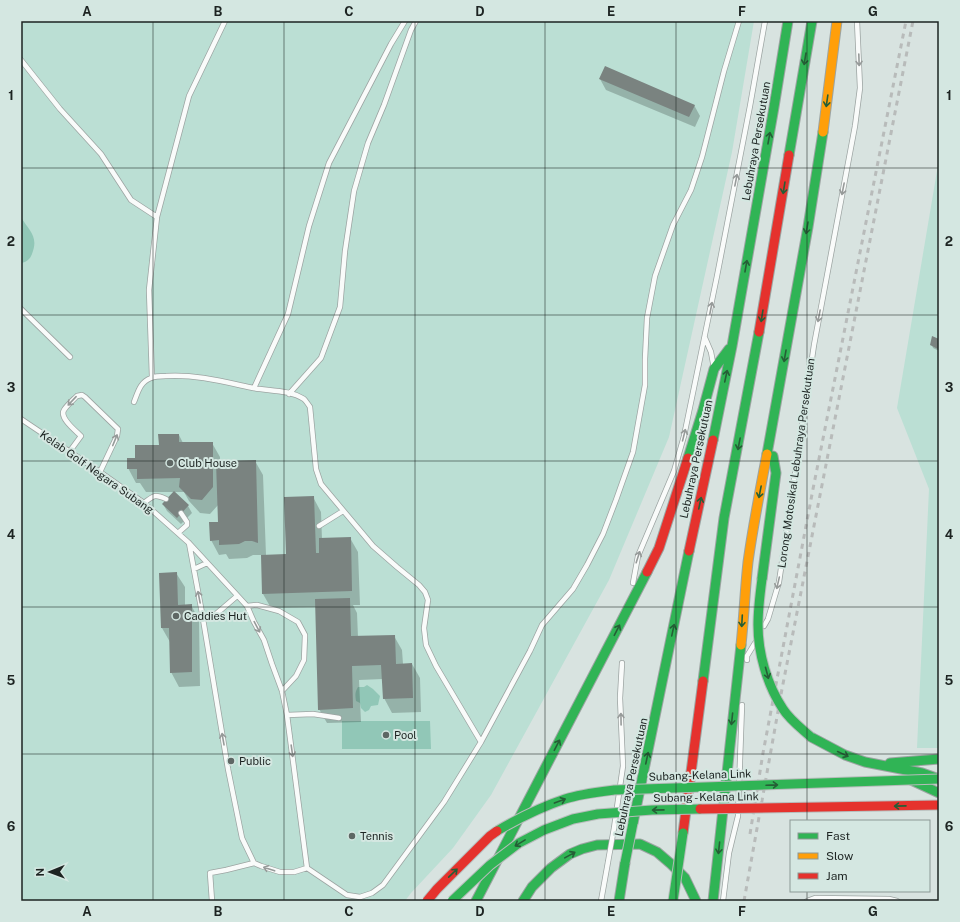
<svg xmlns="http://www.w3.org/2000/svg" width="960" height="922" font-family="'Public Sans',sans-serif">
<rect width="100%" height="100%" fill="#d8e3e0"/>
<!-- green -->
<path fill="#bbdfd4" d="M 21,21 L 754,21 L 732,152 L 669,437 L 609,580 L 491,795 L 453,848 L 411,893 L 405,901 L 21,901 Z
M 939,159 L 939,748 L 917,748 L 929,489 L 897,408 Z"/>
<!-- water -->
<path fill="#91c7b7" d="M 21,217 C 29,231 39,236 32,254 C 30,259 27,262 21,263 Z
M 367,685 L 373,689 L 380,696 L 378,705 L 371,706 L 369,710 L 365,712 L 361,708 L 360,703 L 356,701 C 355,695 355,692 358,687 L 364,687 Z
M 342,721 L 430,721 L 431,749 L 342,749 Z"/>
<!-- shadow -->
<path fill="#0003" d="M 600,79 L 694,105 L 700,116 L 695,127 L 606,90 Z
M 939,340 L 939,351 L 933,348 L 932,345 Z
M 179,435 L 183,443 L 212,443 L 220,457 L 220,462 L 255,461 L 263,475 L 266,555 L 287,555 L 313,497 L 321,512 L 322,539 L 350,538 L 358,552 L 360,605 L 353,605 L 357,613 L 358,637 L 394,636 L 402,650 L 403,664 L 412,664 L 420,678 L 421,712 L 392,713 L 384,698 L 383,679 L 359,680 L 361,722 L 327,723 L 319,709 L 316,607 L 271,608 L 263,594 L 262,555 L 253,555 L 247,558 L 229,559 L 226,554 L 219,555 L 211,540 L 219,523 L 219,504 L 210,514 L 200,513 L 189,501 L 184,492 L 146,492 L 140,483 L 136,483 L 128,468 L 136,459 Z
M 163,504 L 188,506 L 192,513 L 181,524 L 167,511 Z
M 176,573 L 185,587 L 185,606 L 191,605 L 199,620 L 200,686 L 179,687 L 171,672 L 170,642 L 162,628 L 160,574 Z"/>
<!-- building -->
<path fill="#7a8380" d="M 605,66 L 695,105 L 689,117 L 599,79 Z
M 932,336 L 939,339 L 938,349 L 930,345 Z
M 158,434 L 179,434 L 179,442 L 213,442 L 213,487 L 202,500 L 191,499 L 179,487 L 180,478 L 137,479 L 137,469 L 127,469 L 127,458 L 135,458 L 135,445 L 159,445 Z
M 256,460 L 258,543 L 252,541 L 245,541 L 239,544 L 219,545 L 219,540 L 210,541 L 209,522 L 218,522 L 216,461 Z
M 174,491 L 189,505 L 177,518 L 162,504 Z
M 314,496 L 316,553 L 319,553 L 319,538 L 351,537 L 352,591 L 262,594 L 261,555 L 286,554 L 284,497 Z
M 177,572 L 178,605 L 192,604 L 192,672 L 170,673 L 169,628 L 161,628 L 159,573 Z
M 350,598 L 351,636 L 395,635 L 396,664 L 412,663 L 413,698 L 383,699 L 381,665 L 352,666 L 353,708 L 318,710 L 315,599 Z"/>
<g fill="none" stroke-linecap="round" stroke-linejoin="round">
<!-- lane casing -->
<g stroke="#9ca4a2" stroke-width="6">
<path id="lane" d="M 21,60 L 60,109 L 101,154 L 131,200 L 157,217
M 21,309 L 70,357
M 705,338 L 711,352 L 713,363
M 152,377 L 149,290 L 157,217 L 189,96 L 225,21
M 254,388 L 288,314 L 309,226 L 329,163 L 391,44 L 405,21
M 289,394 L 321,358 L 340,307 L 345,251 L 354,191 L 368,143 L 384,105 L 411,30 L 416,21
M 134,402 C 138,392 140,382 151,378 C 155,376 161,376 166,376 C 195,374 225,382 253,388 C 270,391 290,390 304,399 C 306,401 308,404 310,407 L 316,469 L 321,484 L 373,546 L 397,567 L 419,585 L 425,592 L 428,600 L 424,628 L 426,645 L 436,666 L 481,742
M 21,419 L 100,472 L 144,503 L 189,543 L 247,606 L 254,622 L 264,640 L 272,664 L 282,691 L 287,715 L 307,868 L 347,895 L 360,897 L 372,893 L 383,885 L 444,802 L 481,742 L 530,651 L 542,625 L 573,589 L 587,565 L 603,534 L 616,500 L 633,452 L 645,385 L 645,359 L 647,318 L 655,276 L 673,225 L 691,190 L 702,157 L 724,71 L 739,21
M 70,451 L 81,436 C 76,431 59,418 64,410 C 67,405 73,400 77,396 L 82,395 L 85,397 L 118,429 L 117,436 L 100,472
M 144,503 C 154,495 155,494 166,499
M 319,526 L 343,511
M 178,533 L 187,525 L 187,522 L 181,513
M 189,543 L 202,613 L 228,769 L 242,838 L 254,863 L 261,866 L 280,872 L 294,872 L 307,868
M 194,569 L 207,563
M 633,583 L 638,556 L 674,471 L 684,436 L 717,276 L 750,106 L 765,21
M 247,606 L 257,605 L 279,611 L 298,622 L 305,635 L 304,660 L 296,676 L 282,691
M 216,614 L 237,596
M 764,626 L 768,619 L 779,582 L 814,345 L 855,126 L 860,88 L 857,21
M 747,660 L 747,656 L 755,643
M 287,715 L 313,714 L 339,718
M 614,828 L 623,766 L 620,698 L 622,663
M 212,901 L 210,873 L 226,870 L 254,863
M 601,901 L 608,862
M 723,901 L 729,853 L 738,816 L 742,705
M 807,901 L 815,898 L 889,899 L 897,901"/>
</g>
<!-- fast casing -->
<g stroke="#9ca4a2" stroke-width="11">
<path id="fast" d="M 789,155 L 812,21
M 713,440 L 732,346 L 774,107 L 788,21
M 767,454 L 808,227 L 823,132
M 688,458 L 703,410 L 714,369 L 729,349
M 762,579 L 776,473 L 773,456
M 703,681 L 724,518 L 759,332
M 811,737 L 845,755 L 865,762 L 922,773 L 939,779
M 890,763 L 939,759
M 911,780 L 939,793
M 633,823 L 689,551
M 476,901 L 647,572
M 523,901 L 532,887 L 551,868 L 570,854 L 582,849 L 597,845 L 640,844 L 657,852 L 671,864 L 685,878 L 696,901
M 619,901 L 625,863
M 713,901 L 741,645"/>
</g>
<!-- slow casing -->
<g stroke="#9ca4a2" stroke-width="11">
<path id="slow" d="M 823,132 L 837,21
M 741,645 C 744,617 745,590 748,562 C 753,526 760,490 767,454"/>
</g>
<!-- jam casing -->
<g stroke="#9ca4a2" stroke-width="11">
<path id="jam" d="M 759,332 L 789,155
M 689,551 L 713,440
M 647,572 L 659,548 L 688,458
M 683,833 L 703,681"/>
</g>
<!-- lane -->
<use href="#lane" stroke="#f9fbfa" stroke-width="4.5"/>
<!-- fast -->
<use href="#fast" stroke="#30b455" stroke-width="9"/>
<!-- slow -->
<use href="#slow" stroke="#ff9f0a" stroke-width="9"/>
<!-- jam -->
<use href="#jam" stroke="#e5322d" stroke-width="9"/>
<!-- rail -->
<path stroke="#b8bbba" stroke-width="3" stroke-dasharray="5 5" stroke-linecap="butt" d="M 750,834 L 763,753 L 813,489 L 906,21
M 744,901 L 782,689 L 913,21"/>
<!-- lane-bridge casing -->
<g stroke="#9ca4a2" stroke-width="6" stroke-linecap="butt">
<path id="lane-bridge" d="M 608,862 L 614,828"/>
</g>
<!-- fast-bridge casing -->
<g stroke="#b7bcbb" stroke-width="11" stroke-linecap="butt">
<path id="fast-bridge" d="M 762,579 C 760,594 758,609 758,625 C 758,653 767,685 783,709 C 790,720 801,728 811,737
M 497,831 C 519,818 541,807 565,799 C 580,794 598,792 614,790 L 939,779
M 625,863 L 633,823
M 452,901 L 490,865 L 519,843 L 544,830 L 573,819 L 598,814 L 652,810 L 700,809
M 673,901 L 683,833"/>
</g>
<!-- jam-bridge casing -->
<g stroke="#b7bcbb" stroke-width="11" stroke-linecap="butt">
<path id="jam-bridge" d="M 700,809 L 939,805
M 427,901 L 437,889 L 490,836 L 497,831"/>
</g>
<!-- lane-bridge -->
<use href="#lane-bridge" stroke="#f9fbfa" stroke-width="4.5"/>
<!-- fast-bridge -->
<use href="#fast-bridge" stroke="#30b455" stroke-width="9"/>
<!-- jam-bridge -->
<use href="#jam-bridge" stroke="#e5322d" stroke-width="9"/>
</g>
<!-- one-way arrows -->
<defs><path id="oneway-shaft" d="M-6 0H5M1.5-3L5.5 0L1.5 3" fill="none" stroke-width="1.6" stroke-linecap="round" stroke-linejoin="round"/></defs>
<g stroke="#255e36">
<use href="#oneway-shaft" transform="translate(805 59) rotate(99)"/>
<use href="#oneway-shaft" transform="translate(827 101) rotate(98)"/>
<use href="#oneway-shaft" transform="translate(769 138) rotate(-80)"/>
<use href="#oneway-shaft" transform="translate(784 188) rotate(99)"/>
<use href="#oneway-shaft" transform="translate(807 228) rotate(100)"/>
<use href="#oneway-shaft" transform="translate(746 266) rotate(-80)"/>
<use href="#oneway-shaft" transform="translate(762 316) rotate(99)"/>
<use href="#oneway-shaft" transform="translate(785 356) rotate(100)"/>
<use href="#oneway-shaft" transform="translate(726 376) rotate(-78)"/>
<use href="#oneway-shaft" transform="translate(739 444) rotate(101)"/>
<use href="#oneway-shaft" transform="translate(760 492) rotate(101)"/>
<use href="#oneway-shaft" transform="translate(700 503) rotate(-78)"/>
<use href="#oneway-shaft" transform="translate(742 621) rotate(93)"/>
<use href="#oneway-shaft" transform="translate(617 630) rotate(-63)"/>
<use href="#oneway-shaft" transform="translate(673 630) rotate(-78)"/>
<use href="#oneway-shaft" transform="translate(767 673) rotate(75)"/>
<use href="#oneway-shaft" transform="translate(732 719) rotate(96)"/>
<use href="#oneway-shaft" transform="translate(557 745) rotate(-63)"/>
<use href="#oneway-shaft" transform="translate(843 754) rotate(25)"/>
<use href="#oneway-shaft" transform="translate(647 758) rotate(-78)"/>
<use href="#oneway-shaft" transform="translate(772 785) rotate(-2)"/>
<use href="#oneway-shaft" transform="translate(560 801) rotate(-20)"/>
<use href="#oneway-shaft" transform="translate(900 806) rotate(179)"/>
<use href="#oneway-shaft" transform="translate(658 810) rotate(179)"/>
<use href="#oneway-shaft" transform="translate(520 843) rotate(149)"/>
<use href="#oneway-shaft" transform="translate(719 848) rotate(96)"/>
<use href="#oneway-shaft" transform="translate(570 855) rotate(-29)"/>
<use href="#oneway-shaft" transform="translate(453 873) rotate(-44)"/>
</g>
<g stroke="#969a99">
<use href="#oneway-shaft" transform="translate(859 60) rotate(88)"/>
<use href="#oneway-shaft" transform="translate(736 180) rotate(-79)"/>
<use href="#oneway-shaft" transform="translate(843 189) rotate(101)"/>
<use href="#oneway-shaft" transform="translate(711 308) rotate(-79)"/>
<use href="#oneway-shaft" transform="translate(819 316) rotate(101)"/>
<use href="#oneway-shaft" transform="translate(72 401) rotate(133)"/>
<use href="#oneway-shaft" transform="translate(684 435) rotate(-76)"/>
<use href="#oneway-shaft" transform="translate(115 440) rotate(-68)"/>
<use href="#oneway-shaft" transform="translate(638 557) rotate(-72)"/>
<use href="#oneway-shaft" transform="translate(778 583) rotate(103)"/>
<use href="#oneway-shaft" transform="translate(199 597) rotate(-101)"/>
<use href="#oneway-shaft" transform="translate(257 627) rotate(62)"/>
<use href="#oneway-shaft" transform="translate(621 719) rotate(-91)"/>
<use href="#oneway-shaft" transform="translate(223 739) rotate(-100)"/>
<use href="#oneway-shaft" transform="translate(292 751) rotate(82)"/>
<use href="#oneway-shaft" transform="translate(269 869) rotate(-162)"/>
</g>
<!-- grid -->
<path fill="none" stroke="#1d2422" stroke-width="1" stroke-opacity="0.55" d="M 153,21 L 153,901M 284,21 L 284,901M 415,21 L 415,901M 545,21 L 545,901M 676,21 L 676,901M 807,21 L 807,821M 21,168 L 939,168M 21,315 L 939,315M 21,461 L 939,461M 21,607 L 939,607M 21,754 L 939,754M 807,891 L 807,901"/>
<!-- markers -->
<g fill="#5e6764" stroke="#d4e7e1" stroke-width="1.5">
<circle cx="170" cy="463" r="4"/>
<circle cx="176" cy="616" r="4"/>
<circle cx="386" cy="735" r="4"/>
<circle cx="231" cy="761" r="4"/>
<circle cx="352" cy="836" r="4"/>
</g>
<g text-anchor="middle" stroke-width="4" stroke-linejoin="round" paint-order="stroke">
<!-- street labels -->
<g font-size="11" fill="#1d2422" stroke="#d4e7e1">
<text transform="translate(756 141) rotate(-80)" y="4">Lebuhraya Persekutuan</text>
<text transform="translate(696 459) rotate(-78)" y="4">Lebuhraya Persekutuan</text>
<text transform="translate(796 463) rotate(-82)" y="4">Lorong Motosikal Lebuhraya Persekutuan</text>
<text transform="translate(97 472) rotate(35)" y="4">Kelab Golf Negara Subang</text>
<text transform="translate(700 775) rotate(-2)" y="4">Subang-Kelana Link</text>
<text transform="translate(631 777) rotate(-78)" y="4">Lebuhraya Persekutuan</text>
<text transform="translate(706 797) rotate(-1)" y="4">Subang - Kelana Link</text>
</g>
<!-- poi labels -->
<g font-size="11" fill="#1d2422" stroke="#d4e7e1" text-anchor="start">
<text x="178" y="467">Club House</text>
<text x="184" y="620">Caddies Hut</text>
<text x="394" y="739">Pool</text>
<text x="239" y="765">Public</text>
<text x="360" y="840">Tennis</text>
</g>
</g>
<!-- border -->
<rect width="960" height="922" fill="none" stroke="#d4e7e1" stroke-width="44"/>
<!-- legend -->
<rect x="790" y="820" width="140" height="72" fill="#d4e7e1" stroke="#8b9995"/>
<rect x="798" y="833" width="20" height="6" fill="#30b455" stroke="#8b9995"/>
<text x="826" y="840" font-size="12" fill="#1d2422">Fast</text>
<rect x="798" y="853" width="20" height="6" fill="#ff9f0a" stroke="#8b9995"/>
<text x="826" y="860" font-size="12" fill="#1d2422">Slow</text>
<rect x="798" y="873" width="20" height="6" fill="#e5322d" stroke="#8b9995"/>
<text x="826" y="880" font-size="12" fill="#1d2422">Jam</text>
<!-- north arrow -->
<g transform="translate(50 872) rotate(269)" stroke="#d4e7e1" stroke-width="3" paint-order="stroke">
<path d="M0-3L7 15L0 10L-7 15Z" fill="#1d2422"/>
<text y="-6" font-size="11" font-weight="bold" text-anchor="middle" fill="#1d2422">N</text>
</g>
<rect x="22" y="22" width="916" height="878" fill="none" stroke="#1d2422" stroke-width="1.5"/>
<g font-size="13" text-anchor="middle" font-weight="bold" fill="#1d2422">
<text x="87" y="16">A</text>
<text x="218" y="16">B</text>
<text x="349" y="16">C</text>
<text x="480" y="16">D</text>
<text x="611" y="16">E</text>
<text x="742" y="16">F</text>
<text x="873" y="16">G</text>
<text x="11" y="100">1</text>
<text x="949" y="100">1</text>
<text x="11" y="246">2</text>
<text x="949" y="246">2</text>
<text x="11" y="392">3</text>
<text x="949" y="392">3</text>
<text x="11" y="539">4</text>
<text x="949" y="539">4</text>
<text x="11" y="685">5</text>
<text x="949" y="685">5</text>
<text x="11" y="831">6</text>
<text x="949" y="831">6</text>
<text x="87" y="916">A</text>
<text x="218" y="916">B</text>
<text x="349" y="916">C</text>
<text x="480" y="916">D</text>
<text x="611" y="916">E</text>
<text x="742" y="916">F</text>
<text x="873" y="916">G</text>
</g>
</svg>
